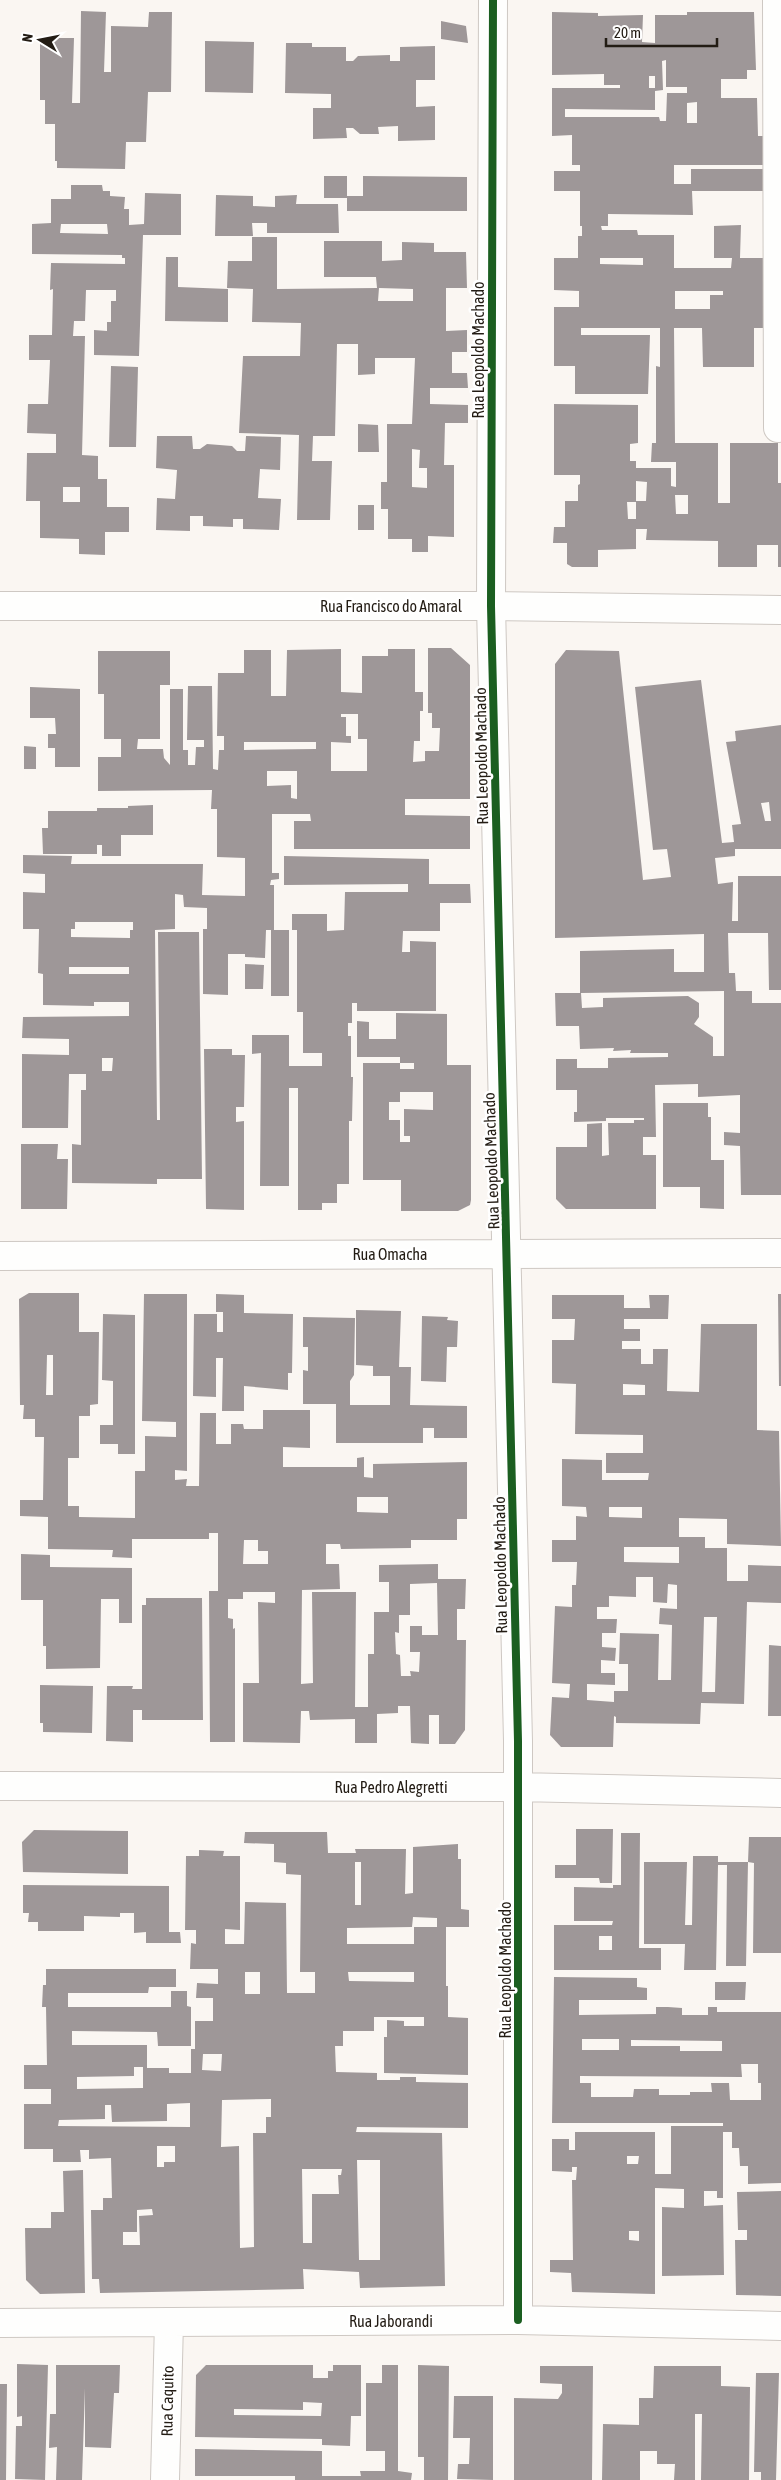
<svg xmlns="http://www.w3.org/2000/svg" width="781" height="2480" font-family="'Asap Condensed',sans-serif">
<rect width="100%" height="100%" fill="#faf6f2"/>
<!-- building -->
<path fill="#9e9798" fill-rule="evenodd" d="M 81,11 L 106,12 L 104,72 L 111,72 L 111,26 L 148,27 L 149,12 L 172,12 L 171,92 L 148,92 L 146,142 L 126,142 L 125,169 L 57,168 L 57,161 L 55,161 L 55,124 L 45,124 L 45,100 L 40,100 L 40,38 L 74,38 L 72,103 L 80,103 Z
M 552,12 L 598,13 L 598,16 L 643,15 L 642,42 L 655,43 L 655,15 L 687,15 L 687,12 L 754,12 L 756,70 L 747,70 L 747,79 L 721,79 L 721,98 L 757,98 L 758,136 L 766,136 L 767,165 L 674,165 L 674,184 L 691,184 L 691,169 L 767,169 L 767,191 L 692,191 L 693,215 L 608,214 L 608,226 L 601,226 L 602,230 L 637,230 L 638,235 L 674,235 L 674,268 L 731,268 L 732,258 L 714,258 L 714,226 L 741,225 L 740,258 L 764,258 L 766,328 L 754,328 L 754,367 L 703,367 L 702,328 L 674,328 L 675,443 L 718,443 L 718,503 L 730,503 L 730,443 L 778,443 L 778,483 L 781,483 L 781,567 L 778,567 L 778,545 L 757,545 L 757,567 L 718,567 L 718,541 L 646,540 L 647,529 L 636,529 L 636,549 L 598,550 L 598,567 L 572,567 L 567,564 L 567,543 L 553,543 L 554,527 L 565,527 L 565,501 L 578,501 L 578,485 L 580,484 L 580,475 L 554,475 L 554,404 L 638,405 L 638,443 L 630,444 L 630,461 L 636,461 L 636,468 L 671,468 L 671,486 L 676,487 L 676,462 L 651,462 L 652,443 L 656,443 L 656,366 L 660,367 L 660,328 L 581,328 L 581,335 L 650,335 L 648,394 L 575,394 L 575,366 L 554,366 L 554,307 L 579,307 L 579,291 L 554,290 L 554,258 L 578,258 L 578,236 L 582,236 L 582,226 L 580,226 L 580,191 L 554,191 L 554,171 L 580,171 L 580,165 L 572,165 L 572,135 L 552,136 L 552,88 L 620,88 L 620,85 L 604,85 L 604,74 L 552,75 ZM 666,60 L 666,87 L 687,87 L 687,93 L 667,93 L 666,121 L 660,121 L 659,117 L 565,117 L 565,109 L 655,110 L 655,91 L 663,90 L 662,61 ZM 649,76 L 655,76 L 655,88 L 649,88 ZM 697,102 L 697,123 L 687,123 L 687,103 ZM 600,258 L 643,258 L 643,265 L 600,264 ZM 675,291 L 723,291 L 723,295 L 710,295 L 710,309 L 675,309 ZM 636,481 L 647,482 L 646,501 L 636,501 L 636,519 L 628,519 L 627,502 L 636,502 ZM 675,495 L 688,495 L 688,514 L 676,514 Z
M 441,21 L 466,26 L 468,43 L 441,39 Z
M 205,41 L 254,42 L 253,93 L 205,92 Z
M 286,43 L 312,43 L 312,47 L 346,47 L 346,61 L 353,61 L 358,56 L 390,55 L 390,61 L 400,61 L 400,47 L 435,46 L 435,80 L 416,80 L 416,107 L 435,106 L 435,140 L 398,141 L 398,126 L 378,127 L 379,134 L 360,134 L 353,128 L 346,128 L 347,138 L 313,139 L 313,108 L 331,108 L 331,94 L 285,93 Z
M 324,176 L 347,176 L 347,196 L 363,196 L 363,176 L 467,177 L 467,211 L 347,211 L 347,198 L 324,198 Z
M 71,185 L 102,185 L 103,191 L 110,191 L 110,196 L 125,197 L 124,209 L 129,209 L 129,225 L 144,224 L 145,193 L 181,194 L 181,235 L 143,235 L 139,356 L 94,355 L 94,330 L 107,331 L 107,322 L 111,322 L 111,301 L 116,301 L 116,290 L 86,290 L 85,321 L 74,321 L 73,336 L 85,336 L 82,455 L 98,456 L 98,479 L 107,479 L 107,507 L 129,507 L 129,532 L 105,532 L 105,555 L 79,554 L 79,539 L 40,538 L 40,501 L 26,501 L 27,453 L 56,453 L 56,434 L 27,433 L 28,404 L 48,404 L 50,360 L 29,360 L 29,335 L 52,335 L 53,289 L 50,290 L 51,263 L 125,264 L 125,258 L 122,258 L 122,255 L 32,254 L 32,224 L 51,223 L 51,199 L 71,199 ZM 61,224 L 107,224 L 108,234 L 60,233 ZM 63,487 L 80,487 L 80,502 L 63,502 Z
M 216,195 L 253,196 L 253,206 L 275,207 L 275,196 L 297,195 L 296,204 L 338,204 L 339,233 L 267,233 L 267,223 L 252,223 L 253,236 L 215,236 Z
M 252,237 L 277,237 L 277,289 L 377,288 L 376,277 L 324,277 L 324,241 L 382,241 L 382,261 L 402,260 L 402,242 L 434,243 L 434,252 L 466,252 L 467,288 L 446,288 L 446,331 L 467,330 L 467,352 L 452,352 L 452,373 L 467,373 L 468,388 L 430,388 L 430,404 L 468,405 L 468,423 L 445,423 L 444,465 L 454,465 L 454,537 L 428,536 L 428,552 L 412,552 L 412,539 L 388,539 L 388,509 L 381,509 L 381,482 L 387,482 L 387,424 L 412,424 L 415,358 L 375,358 L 375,374 L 358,375 L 358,344 L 337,344 L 335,436 L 313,436 L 312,461 L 332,461 L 330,520 L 297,520 L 299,435 L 239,433 L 243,356 L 300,356 L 301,323 L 252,322 L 253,289 L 227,288 L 228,261 L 252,261 ZM 379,288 L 413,289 L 413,301 L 378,301 ZM 412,449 L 420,450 L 419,468 L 427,468 L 427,488 L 412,487 Z
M 166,257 L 178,257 L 178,287 L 228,289 L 228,322 L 165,321 Z
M 111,366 L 138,367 L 136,447 L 109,447 Z
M 358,424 L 378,425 L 379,452 L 358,452 Z
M 157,436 L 192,436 L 193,449 L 200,449 L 207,444 L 232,446 L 237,451 L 245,451 L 246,436 L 281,437 L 280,470 L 260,469 L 258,498 L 281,499 L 279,530 L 243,529 L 243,519 L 233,519 L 233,527 L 203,526 L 203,516 L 190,516 L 190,531 L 156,530 L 157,498 L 175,499 L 177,470 L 156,468 Z
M 358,505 L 374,505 L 374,530 L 358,530 Z
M 428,648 L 451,648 L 470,665 L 470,799 L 405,799 L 405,815 L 470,816 L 470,849 L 294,849 L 294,821 L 311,821 L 310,814 L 272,814 L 272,873 L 279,873 L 279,879 L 271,880 L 270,885 L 274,885 L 274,930 L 289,930 L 289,996 L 271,996 L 271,930 L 266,930 L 265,958 L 245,957 L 245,954 L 228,954 L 228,995 L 203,994 L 203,929 L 207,929 L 207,908 L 184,907 L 183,895 L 175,894 L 175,929 L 155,930 L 157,1120 L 160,1120 L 158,932 L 199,932 L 202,1179 L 157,1179 L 157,1184 L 72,1183 L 72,1144 L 81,1145 L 81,1090 L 86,1090 L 86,1074 L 69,1074 L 68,1128 L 22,1128 L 22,1054 L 69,1055 L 69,1039 L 22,1038 L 23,1017 L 129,1016 L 129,1002 L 94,1002 L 94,1006 L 43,1005 L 43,974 L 38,973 L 39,929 L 23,929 L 23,892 L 45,893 L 45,874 L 23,873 L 23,855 L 72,856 L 71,864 L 203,864 L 202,895 L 245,896 L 245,858 L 217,857 L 217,809 L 211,809 L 212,790 L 98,791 L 98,757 L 121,757 L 121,739 L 104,739 L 104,694 L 98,694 L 98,651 L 170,651 L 170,685 L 160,685 L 160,739 L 138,739 L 137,749 L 163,749 L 164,758 L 170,765 L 170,689 L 183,689 L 183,750 L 188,750 L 188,765 L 195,765 L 196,747 L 204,747 L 204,740 L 187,740 L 188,686 L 212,686 L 213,769 L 218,770 L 219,750 L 224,750 L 224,736 L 217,736 L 218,673 L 244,673 L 244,650 L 271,650 L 271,696 L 286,696 L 287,650 L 341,649 L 341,692 L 362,693 L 362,656 L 388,656 L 388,649 L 415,649 L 415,692 L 423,692 L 423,711 L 420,711 L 420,741 L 414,741 L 413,762 L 425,761 L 425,751 L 439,751 L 440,728 L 432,728 L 432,713 L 428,713 ZM 341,714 L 358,714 L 358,739 L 367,739 L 367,771 L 331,771 L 331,742 L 351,743 L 351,736 L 346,736 L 346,717 L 341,717 ZM 244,742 L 316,742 L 316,749 L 244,750 ZM 267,771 L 297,771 L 297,799 L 291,798 L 291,785 L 267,786 ZM 75,922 L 133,922 L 133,930 L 130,930 L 130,938 L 71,937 L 71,929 L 75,929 ZM 69,967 L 129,967 L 129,974 L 69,974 ZM 102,1058 L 113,1058 L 112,1071 L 102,1071 Z
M 566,650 L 619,651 L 643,880 L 671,877 L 667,849 L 653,850 L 635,687 L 701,680 L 722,843 L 734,842 L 732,825 L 741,824 L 726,742 L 736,741 L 735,731 L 781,725 L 781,849 L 735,849 L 735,856 L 715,858 L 718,884 L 733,882 L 732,921 L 738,921 L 738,876 L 781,876 L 781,990 L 769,990 L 768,933 L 728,933 L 729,973 L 735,973 L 736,991 L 752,991 L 752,1003 L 781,1003 L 781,1195 L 741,1195 L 740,1146 L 724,1145 L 724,1132 L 740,1133 L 740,1095 L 698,1097 L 698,1084 L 655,1085 L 656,1137 L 643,1137 L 643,1155 L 656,1155 L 656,1209 L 566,1209 L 556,1199 L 556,1147 L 587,1147 L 587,1124 L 602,1123 L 602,1156 L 609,1155 L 608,1123 L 634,1123 L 634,1120 L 644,1120 L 644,1118 L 606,1118 L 606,1121 L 574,1122 L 574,1112 L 577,1112 L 577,1090 L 556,1090 L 556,1059 L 577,1059 L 577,1068 L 608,1068 L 608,1058 L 668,1057 L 668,1053 L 630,1053 L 631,1050 L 613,1051 L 614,1048 L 580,1049 L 579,1026 L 556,1026 L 555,993 L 580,993 L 580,951 L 674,949 L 674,972 L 704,972 L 704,934 L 555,938 L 555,664 ZM 769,802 L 771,821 L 765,821 L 761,803 ZM 724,991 L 724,1056 L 713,1056 L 713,1037 L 694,1024 L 699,1017 L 699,1003 L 688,996 L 603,998 L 603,1007 L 582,1008 L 581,993 Z
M 30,687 L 80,689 L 80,767 L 55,767 L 55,748 L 48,748 L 48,734 L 56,734 L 55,718 L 30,718 Z
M 24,746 L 36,747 L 36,769 L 24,769 Z
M 153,805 L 153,835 L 121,835 L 121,856 L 102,856 L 102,845 L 97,845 L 97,854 L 43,854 L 42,828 L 48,828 L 48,811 L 97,811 L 97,808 L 128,808 L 128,806 Z
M 284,856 L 429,859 L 429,884 L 470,884 L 471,903 L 440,903 L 440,931 L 403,931 L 402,952 L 410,952 L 410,941 L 436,942 L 436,1011 L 357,1011 L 357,1003 L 352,1003 L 352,1023 L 348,1023 L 348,1036 L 351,1036 L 351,1077 L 353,1077 L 352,1121 L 349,1121 L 349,1184 L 337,1184 L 337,1203 L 322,1203 L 322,1210 L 298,1210 L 298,1088 L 289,1088 L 289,1186 L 260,1186 L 261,1053 L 252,1054 L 252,1035 L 289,1035 L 289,1066 L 322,1066 L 322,1053 L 303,1053 L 303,1012 L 297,1012 L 297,930 L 292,930 L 292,914 L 327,914 L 327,931 L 344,930 L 345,892 L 408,892 L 408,884 L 284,885 Z
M 245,964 L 264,965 L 263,989 L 245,989 Z
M 396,1013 L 447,1014 L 447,1065 L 471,1065 L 471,1200 L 470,1205 L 458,1211 L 401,1211 L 401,1180 L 363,1180 L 363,1063 L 400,1063 L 400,1069 L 414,1069 L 414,1063 L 400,1063 L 400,1057 L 357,1057 L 357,1021 L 369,1022 L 369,1039 L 396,1039 ZM 400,1092 L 433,1092 L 433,1110 L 404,1109 L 404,1136 L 410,1136 L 410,1142 L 400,1142 L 400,1120 L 389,1120 L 389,1102 L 400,1102 Z
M 204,1049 L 232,1049 L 232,1055 L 245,1055 L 244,1107 L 236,1107 L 236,1122 L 244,1121 L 244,1210 L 206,1209 Z
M 663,1103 L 708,1103 L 708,1117 L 711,1117 L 711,1160 L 724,1160 L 724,1209 L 700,1208 L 700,1187 L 663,1187 Z
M 21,1144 L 58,1144 L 57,1159 L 68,1159 L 67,1209 L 21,1209 Z
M 29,1293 L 79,1293 L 79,1332 L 99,1332 L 98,1404 L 90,1405 L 90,1416 L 79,1416 L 79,1458 L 68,1458 L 68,1506 L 79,1506 L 79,1517 L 135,1518 L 135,1471 L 145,1471 L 145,1436 L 176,1437 L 176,1422 L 142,1421 L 144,1294 L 187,1294 L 187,1471 L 175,1470 L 175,1480 L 187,1479 L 186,1486 L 199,1486 L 200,1413 L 216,1413 L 216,1444 L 231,1444 L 231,1424 L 243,1424 L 244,1429 L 263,1429 L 263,1410 L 310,1410 L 310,1448 L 283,1447 L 283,1467 L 357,1467 L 357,1458 L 364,1457 L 364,1477 L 373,1478 L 373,1464 L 467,1462 L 467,1519 L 457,1519 L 457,1540 L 411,1540 L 411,1548 L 341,1549 L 340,1544 L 326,1544 L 326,1564 L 339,1564 L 340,1589 L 302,1590 L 301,1684 L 313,1683 L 312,1592 L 356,1592 L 355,1707 L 368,1707 L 368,1654 L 374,1654 L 374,1612 L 389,1612 L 389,1582 L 379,1582 L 379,1565 L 438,1564 L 438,1579 L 466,1579 L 465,1609 L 457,1609 L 457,1640 L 466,1640 L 465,1730 L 455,1744 L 439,1744 L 439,1715 L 429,1715 L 429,1744 L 411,1743 L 410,1706 L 398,1706 L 398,1713 L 377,1714 L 377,1743 L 355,1743 L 355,1719 L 310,1720 L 309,1711 L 301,1711 L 300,1743 L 243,1742 L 243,1683 L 259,1683 L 258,1602 L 275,1603 L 275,1592 L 243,1592 L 243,1599 L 228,1599 L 228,1618 L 233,1619 L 233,1629 L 235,1628 L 235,1742 L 210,1742 L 209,1591 L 218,1591 L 218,1533 L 209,1533 L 209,1539 L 132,1539 L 132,1558 L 112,1557 L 113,1550 L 48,1549 L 48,1517 L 20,1516 L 20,1500 L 43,1500 L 44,1437 L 35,1437 L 35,1419 L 23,1419 L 24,1405 L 20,1405 L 19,1299 ZM 47,1355 L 53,1355 L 53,1395 L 46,1395 ZM 357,1497 L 388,1497 L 388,1513 L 357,1512 ZM 244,1540 L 258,1540 L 258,1551 L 268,1551 L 268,1564 L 243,1564 ZM 437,1583 L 438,1635 L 422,1635 L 422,1626 L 410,1626 L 410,1652 L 420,1652 L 419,1672 L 410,1671 L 411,1676 L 401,1676 L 400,1655 L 396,1654 L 395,1632 L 399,1633 L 399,1615 L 410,1615 L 410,1584 Z
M 216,1294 L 244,1295 L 244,1313 L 293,1314 L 292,1373 L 288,1373 L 288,1390 L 244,1386 L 244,1411 L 222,1411 L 223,1358 L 216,1358 L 216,1397 L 193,1396 L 194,1314 L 217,1314 L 217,1332 L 223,1332 L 223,1312 L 216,1312 Z
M 778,1294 L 781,1294 L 781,1386 L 779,1386 Z
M 552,1295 L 624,1295 L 624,1308 L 650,1308 L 649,1295 L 669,1295 L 668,1319 L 624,1319 L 624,1329 L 640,1329 L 640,1341 L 622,1341 L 622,1349 L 641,1349 L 641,1364 L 653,1364 L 653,1349 L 668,1349 L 667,1391 L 699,1392 L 701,1324 L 757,1324 L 757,1430 L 779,1431 L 781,1546 L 727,1544 L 727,1519 L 679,1518 L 679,1537 L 705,1537 L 705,1548 L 727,1548 L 727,1581 L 748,1581 L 748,1565 L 781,1566 L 781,1603 L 747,1602 L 744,1704 L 701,1703 L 700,1724 L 616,1723 L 616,1717 L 614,1716 L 613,1747 L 561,1747 L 550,1735 L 552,1697 L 569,1698 L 570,1684 L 552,1683 L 555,1606 L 572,1607 L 572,1585 L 576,1585 L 577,1562 L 552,1562 L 552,1540 L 576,1540 L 576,1516 L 587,1517 L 586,1507 L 562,1506 L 562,1459 L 602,1460 L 602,1480 L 648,1480 L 649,1473 L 606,1473 L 606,1453 L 643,1453 L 643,1435 L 575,1434 L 576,1384 L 552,1383 L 552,1340 L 574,1340 L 575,1319 L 552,1319 ZM 623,1384 L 645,1385 L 645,1395 L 623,1395 ZM 609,1507 L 642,1507 L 642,1518 L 609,1517 ZM 624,1547 L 679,1547 L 679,1563 L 624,1562 ZM 636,1577 L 653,1577 L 653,1602 L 667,1603 L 668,1584 L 677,1585 L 677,1609 L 660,1608 L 659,1624 L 672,1625 L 671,1680 L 658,1680 L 659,1634 L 620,1633 L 619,1664 L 628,1664 L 628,1691 L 614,1691 L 614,1702 L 587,1700 L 587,1684 L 615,1685 L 615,1673 L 601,1673 L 601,1660 L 615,1661 L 616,1648 L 602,1647 L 602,1633 L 616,1633 L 617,1619 L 597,1619 L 597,1607 L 609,1607 L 609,1596 L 636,1597 ZM 704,1617 L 717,1617 L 715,1692 L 702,1692 Z
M 356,1310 L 401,1311 L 399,1367 L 411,1367 L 410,1405 L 467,1406 L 467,1438 L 434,1438 L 434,1428 L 423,1428 L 423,1443 L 336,1443 L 336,1404 L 303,1404 L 303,1370 L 308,1371 L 308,1347 L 303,1347 L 303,1317 L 355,1318 L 354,1375 L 350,1381 L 350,1405 L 390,1405 L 390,1376 L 373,1376 L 373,1366 L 356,1365 Z
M 103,1314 L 135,1315 L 135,1454 L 118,1454 L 118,1444 L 100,1444 L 100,1425 L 113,1425 L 113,1381 L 102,1380 Z
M 422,1316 L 448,1317 L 447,1320 L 458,1321 L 457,1347 L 447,1347 L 446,1382 L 421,1381 Z
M 21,1554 L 50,1555 L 50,1567 L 132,1568 L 132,1623 L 119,1623 L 119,1599 L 101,1599 L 100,1668 L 46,1669 L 46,1646 L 43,1646 L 43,1600 L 21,1600 Z
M 146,1598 L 202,1598 L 203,1720 L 142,1720 L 142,1710 L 133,1710 L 133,1742 L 106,1741 L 107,1686 L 133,1686 L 132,1689 L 142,1689 L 142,1605 L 146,1605 Z
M 769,1645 L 781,1646 L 781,1716 L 768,1716 Z
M 40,1685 L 93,1686 L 92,1733 L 43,1732 L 43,1723 L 40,1723 Z
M 576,1829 L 613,1829 L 612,1883 L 600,1883 L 599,1878 L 555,1878 L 555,1865 L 576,1865 Z
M 34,1830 L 128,1831 L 128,1874 L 23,1872 L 22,1842 Z
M 245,1832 L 327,1832 L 328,1853 L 356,1853 L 355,1849 L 406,1849 L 405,1894 L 413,1893 L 413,1847 L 458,1844 L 458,1859 L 461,1859 L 461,1909 L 469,1910 L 469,1927 L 446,1927 L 446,1986 L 448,1986 L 448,2017 L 468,2018 L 468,2075 L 384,2073 L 384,2037 L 387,2037 L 387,2020 L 404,2021 L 404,2026 L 424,2026 L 424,2017 L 374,2017 L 374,2031 L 343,2031 L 343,2046 L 335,2046 L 336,2072 L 377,2073 L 377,2080 L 400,2080 L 400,2077 L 416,2077 L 416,2082 L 468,2083 L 468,2128 L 357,2127 L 356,2132 L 442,2133 L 445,2286 L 360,2288 L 359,2272 L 303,2269 L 304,2289 L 100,2293 L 99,2279 L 92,2279 L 91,2210 L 103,2210 L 103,2198 L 112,2198 L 111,2158 L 89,2159 L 89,2150 L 80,2150 L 81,2162 L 53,2162 L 53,2149 L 24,2149 L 24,2104 L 51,2104 L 51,2089 L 24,2089 L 24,2065 L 47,2065 L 46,2007 L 42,2007 L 43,1985 L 46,1985 L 46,1969 L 176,1969 L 176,1987 L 149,1987 L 148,1993 L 68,1993 L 68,2007 L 171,2007 L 171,1991 L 187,1991 L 187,2006 L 191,2007 L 191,2046 L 158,2046 L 157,2032 L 72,2031 L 72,2045 L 147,2045 L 147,2068 L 169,2068 L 169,2073 L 191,2073 L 191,2049 L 195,2049 L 195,2021 L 213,2021 L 213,1998 L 196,1998 L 197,1983 L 218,1984 L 218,1969 L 190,1969 L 191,1943 L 196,1944 L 196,1930 L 185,1930 L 186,1856 L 199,1856 L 199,1850 L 224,1851 L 223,1856 L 240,1856 L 240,1930 L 225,1929 L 225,1944 L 244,1944 L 245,1902 L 286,1903 L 287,1993 L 315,1993 L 315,1972 L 300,1972 L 301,1875 L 286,1874 L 286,1863 L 274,1862 L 274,1844 L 244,1843 ZM 355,1862 L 361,1862 L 361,1905 L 355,1905 ZM 413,1917 L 437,1918 L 437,1927 L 414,1927 L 414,1944 L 347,1944 L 347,1928 L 412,1927 ZM 245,1972 L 260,1972 L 260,1994 L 245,1994 ZM 348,1972 L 414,1972 L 414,1982 L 349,1981 ZM 203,2054 L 222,2054 L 221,2071 L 202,2070 ZM 134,2067 L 143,2067 L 143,2088 L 77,2089 L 77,2077 L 134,2076 ZM 271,2099 L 271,2117 L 266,2117 L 266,2133 L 253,2133 L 254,2247 L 240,2248 L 239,2146 L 221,2147 L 222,2100 ZM 190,2103 L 190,2127 L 58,2126 L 59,2120 L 105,2119 L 105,2105 L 111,2105 L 112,2122 L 167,2121 L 167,2104 ZM 157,2146 L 175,2146 L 175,2162 L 164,2162 L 164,2167 L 157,2167 ZM 357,2160 L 380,2160 L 380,2260 L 359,2260 ZM 302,2169 L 342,2169 L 341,2175 L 338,2175 L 339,2194 L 312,2194 L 312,2243 L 303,2243 ZM 152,2209 L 153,2215 L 139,2216 L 140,2245 L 123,2245 L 123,2232 L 137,2232 L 137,2210 Z
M 621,1833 L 640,1833 L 639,1948 L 661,1948 L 661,1970 L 554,1970 L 554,1925 L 612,1925 L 613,1921 L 574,1921 L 574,1887 L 613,1888 L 613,1885 L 621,1885 ZM 599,1936 L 612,1936 L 612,1950 L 599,1950 Z
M 749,1837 L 781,1837 L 781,1953 L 753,1953 L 754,1863 L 748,1862 Z
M 693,1856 L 718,1856 L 718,1862 L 748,1862 L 746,1966 L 726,1966 L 727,1865 L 718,1865 L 716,1970 L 684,1970 L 685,1944 L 644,1944 L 644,1862 L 687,1862 L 685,1925 L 692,1925 Z
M 23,1885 L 169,1886 L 169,1932 L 180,1932 L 181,1943 L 146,1943 L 146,1932 L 134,1933 L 134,1913 L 120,1913 L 120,1917 L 84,1916 L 84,1931 L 38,1931 L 38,1922 L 28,1922 L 29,1913 L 23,1913 Z
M 554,1977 L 637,1978 L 637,1987 L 647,1988 L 647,2000 L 579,2000 L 579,2015 L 656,2014 L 656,2007 L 668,2007 L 682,2008 L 682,2015 L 708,2015 L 708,2007 L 717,2007 L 717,2012 L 781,2012 L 781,2183 L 748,2184 L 748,2166 L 740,2166 L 739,2148 L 732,2148 L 732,2132 L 723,2132 L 723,2198 L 717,2198 L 717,2191 L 704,2191 L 704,2206 L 723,2205 L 724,2275 L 662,2276 L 662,2207 L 684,2208 L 684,2189 L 655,2188 L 655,2294 L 572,2292 L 571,2273 L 550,2272 L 550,2260 L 573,2260 L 572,2180 L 576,2180 L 577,2167 L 572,2167 L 572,2172 L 552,2171 L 552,2139 L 569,2139 L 569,2150 L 575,2150 L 575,2132 L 655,2132 L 655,2174 L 671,2174 L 671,2126 L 723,2126 L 723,2123 L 552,2123 ZM 582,2039 L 619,2039 L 619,2050 L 582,2050 ZM 631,2040 L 722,2041 L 722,2051 L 680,2051 L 680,2046 L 631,2046 ZM 741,2064 L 758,2064 L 758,2083 L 761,2083 L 761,2100 L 730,2100 L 729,2083 L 711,2083 L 712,2092 L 690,2092 L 690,2095 L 659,2095 L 659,2089 L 634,2089 L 633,2097 L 591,2097 L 591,2083 L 580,2083 L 580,2076 L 742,2077 ZM 627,2156 L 639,2156 L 638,2164 L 627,2164 ZM 629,2231 L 639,2231 L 639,2241 L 629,2240 Z
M 715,1982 L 746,1982 L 745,2000 L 715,2000 Z
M 83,2170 L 85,2293 L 40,2294 L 26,2280 L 25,2228 L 51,2228 L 51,2212 L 64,2212 L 63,2171 Z
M 781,2191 L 781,2296 L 736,2295 L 735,2240 L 747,2240 L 747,2230 L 738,2230 L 737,2192 Z
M 17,2364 L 48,2365 L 45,2480 L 15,2479 L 16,2426 L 22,2426 L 22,2416 L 17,2417 Z
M 56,2365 L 120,2365 L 119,2393 L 114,2393 L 111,2448 L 85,2447 L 85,2388 L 82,2480 L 56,2480 L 57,2447 L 49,2448 L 50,2414 L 56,2414 Z
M 206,2365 L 313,2365 L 313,2378 L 328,2378 L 328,2371 L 333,2371 L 333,2365 L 361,2365 L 361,2416 L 351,2416 L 350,2446 L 322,2445 L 322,2439 L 195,2437 L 196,2375 ZM 303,2402 L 322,2403 L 321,2416 L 234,2415 L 234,2409 L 303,2410 Z
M 382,2365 L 398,2365 L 398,2471 L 412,2473 L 411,2480 L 295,2480 L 295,2476 L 195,2476 L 195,2449 L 322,2451 L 322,2476 L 361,2476 L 360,2471 L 385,2471 L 385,2451 L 366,2451 L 366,2383 L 382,2383 Z
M 418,2365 L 449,2366 L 448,2480 L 424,2480 L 424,2457 L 418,2457 Z
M 540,2366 L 593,2366 L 592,2480 L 514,2480 L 514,2398 L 558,2399 L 562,2393 L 562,2384 L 540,2383 Z
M 654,2366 L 721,2366 L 721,2386 L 750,2387 L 749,2480 L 701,2480 L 702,2414 L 695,2414 L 695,2480 L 674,2480 L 675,2464 L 657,2464 L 657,2451 L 640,2451 L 640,2480 L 602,2480 L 603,2424 L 639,2425 L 639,2398 L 653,2398 Z
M 756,2373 L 779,2373 L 776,2480 L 761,2480 L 761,2472 L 754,2472 Z
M 0,2384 L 7,2384 L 6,2480 L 0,2480 Z
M 454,2396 L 493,2396 L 493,2480 L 457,2479 L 458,2464 L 469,2464 L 470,2438 L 453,2438 Z"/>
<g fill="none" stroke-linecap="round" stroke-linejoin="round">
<!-- street casing -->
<g stroke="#cec8c3" stroke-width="30">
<path id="street" d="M 493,0 L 491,606 L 518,1741 L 518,2320
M 777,0 L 778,428
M 0,606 L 491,606 L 781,610
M 0,1256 L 781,1253
M 0,1786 L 518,1787 L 781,1793
M 0,2323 L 518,2320 L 781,2326
M 165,2480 L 169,2322"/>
</g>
<!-- street -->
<use href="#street" stroke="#fefefd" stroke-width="28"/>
<!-- cycleway casing -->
<g stroke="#fff" stroke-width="11">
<path id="cycleway" d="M 493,0 L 491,606 L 518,1741 L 518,2320"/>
</g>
<!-- cycleway -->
<use href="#cycleway" stroke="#1b5e20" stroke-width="8"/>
</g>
<g text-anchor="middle" stroke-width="5" stroke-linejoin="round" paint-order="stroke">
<!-- street labels -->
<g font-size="16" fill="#231c14" stroke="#fff">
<text transform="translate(478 350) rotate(-90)" y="6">Rua Leopoldo Machado</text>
<text x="391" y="612">Rua Francisco do Amaral</text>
<text transform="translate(481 756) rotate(-91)" y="6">Rua Leopoldo Machado</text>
<text transform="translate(491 1161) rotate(-92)" y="6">Rua Leopoldo Machado</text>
<text x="390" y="1260">Rua Omacha</text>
<text transform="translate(500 1565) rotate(-91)" y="6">Rua Leopoldo Machado</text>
<text x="391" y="1793">Rua Pedro Alegretti</text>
<text transform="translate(505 1970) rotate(-90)" y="6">Rua Leopoldo Machado</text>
<text x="391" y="2327">Rua Jaborandi</text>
<text transform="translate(167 2401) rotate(-89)" y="6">Rua Caquito</text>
</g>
</g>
<!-- north arrow -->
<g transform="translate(40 40) rotate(280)" stroke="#ffffff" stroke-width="4" paint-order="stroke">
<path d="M0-4L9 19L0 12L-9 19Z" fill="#231c14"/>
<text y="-8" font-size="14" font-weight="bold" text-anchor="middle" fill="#231c14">N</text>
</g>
<!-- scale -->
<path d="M606 38v8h111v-8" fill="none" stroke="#231c14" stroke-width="2.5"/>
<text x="614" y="38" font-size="15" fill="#231c14" stroke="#ffffff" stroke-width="4" paint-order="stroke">20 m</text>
</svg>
